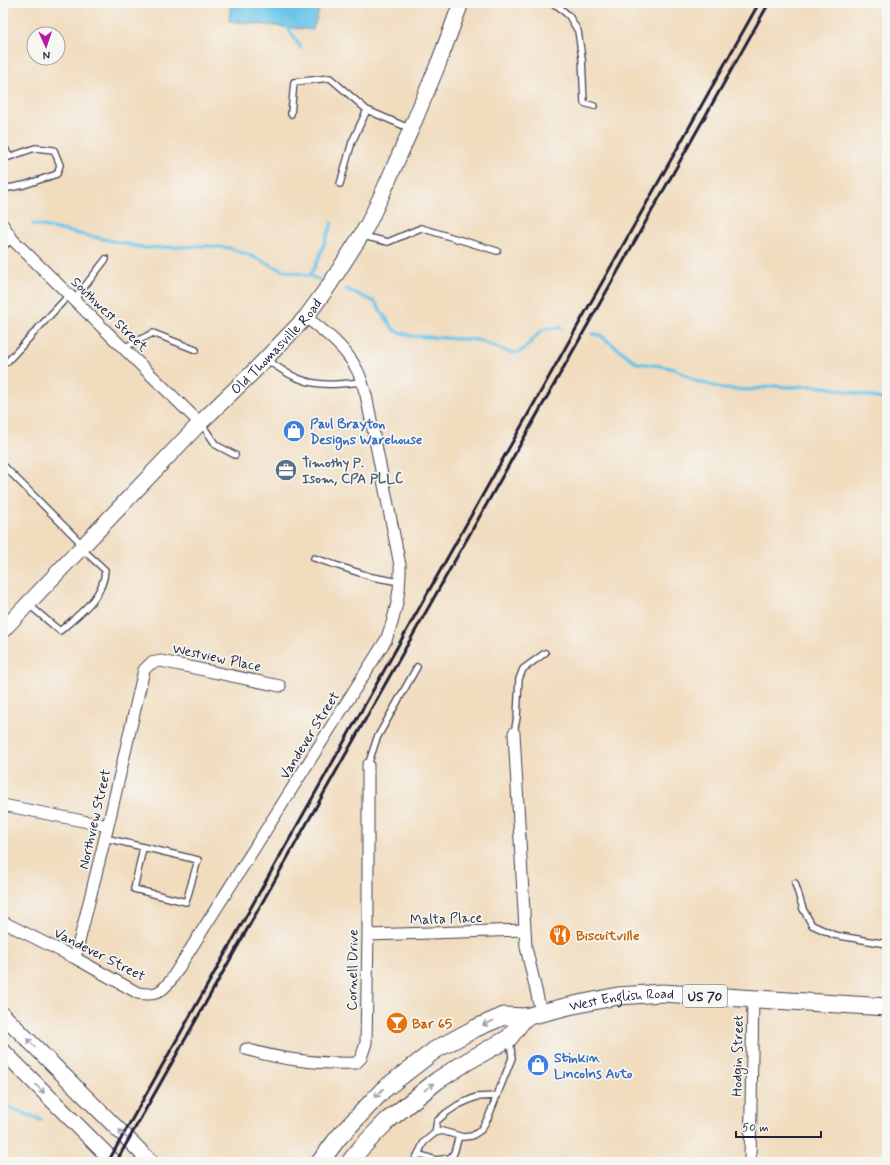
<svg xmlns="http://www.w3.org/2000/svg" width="890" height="1165" font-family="Mynerve,sans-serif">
<rect width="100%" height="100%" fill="#f6f6f2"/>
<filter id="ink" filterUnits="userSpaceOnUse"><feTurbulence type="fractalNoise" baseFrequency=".025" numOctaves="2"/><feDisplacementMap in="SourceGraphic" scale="8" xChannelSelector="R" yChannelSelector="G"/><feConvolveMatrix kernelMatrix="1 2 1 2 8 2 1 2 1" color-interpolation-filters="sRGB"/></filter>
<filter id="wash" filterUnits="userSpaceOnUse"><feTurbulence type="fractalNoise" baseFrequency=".012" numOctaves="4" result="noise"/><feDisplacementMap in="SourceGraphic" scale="16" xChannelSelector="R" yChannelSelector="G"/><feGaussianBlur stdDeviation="0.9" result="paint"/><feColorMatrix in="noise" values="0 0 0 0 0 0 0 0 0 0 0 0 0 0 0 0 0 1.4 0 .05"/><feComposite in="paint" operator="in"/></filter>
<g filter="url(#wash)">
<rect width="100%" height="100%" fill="#f1dcbe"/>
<!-- water -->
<path fill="#6ac4e8" stroke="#467392" d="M 231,3 L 321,3 L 313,30 L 229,21 Z"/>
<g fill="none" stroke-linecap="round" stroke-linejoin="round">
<!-- stream -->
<path stroke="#6ac4e8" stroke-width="3.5" d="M 287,24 L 288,28 L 301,48
M 33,224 L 145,248 L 207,246 L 229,248 L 249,255 L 282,270 L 310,276 L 320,280
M 310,276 L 318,260 L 332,223
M 346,289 L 375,302 L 394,330 L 411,336 L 478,340 L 508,352 L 514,353 L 520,352 L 524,349 L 542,330 L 552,328 L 561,328
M 592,334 L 600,335 L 637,363 L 660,366 L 675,369 L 696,381 L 725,389 L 749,390 L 774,386 L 789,387 L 808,386 L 826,387 L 887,400
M 3,1105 L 41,1120"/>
</g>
</g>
<g filter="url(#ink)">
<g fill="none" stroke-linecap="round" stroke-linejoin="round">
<!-- lane casing -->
<g stroke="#413e4f" stroke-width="8">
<path id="lane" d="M 550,3 L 558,6 L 569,16 L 578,31 L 582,58 L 584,103 L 594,106
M 291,114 L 294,82 L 330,78 L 367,110
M 3,143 L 9,157 L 35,148 L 54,150 L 60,165 L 57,174 L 24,185 L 3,189
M 340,184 L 352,142 L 367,110 L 411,129
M 363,236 L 388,242 L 421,228 L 497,251
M 3,246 L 13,240
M 74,300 L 106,259
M 123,348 L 153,333 L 196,350
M 267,360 C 278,367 288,375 300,379 C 319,387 341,384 362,382
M 7,362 L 69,295
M 201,423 L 216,445 L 235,455
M 3,465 L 83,545
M 314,558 L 372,577 L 400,582
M 28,604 L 60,631 C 79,614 104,597 105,570 L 81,548
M 514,733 L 517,717 L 519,679 L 523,669 L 545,653
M 368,765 L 377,738 L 417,667
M 105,838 L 198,860 L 186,902 L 134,889 L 143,848
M 795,883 L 803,909 L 812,925 L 834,935 L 887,944
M 435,1133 L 437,1121 L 446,1113 L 458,1105 L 476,1097 L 497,1096
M 418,1154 L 436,1160 L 450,1158 L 454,1153 L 459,1136
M 414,1162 L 424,1142 L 435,1133 L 442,1131 L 463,1137 L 472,1136 L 481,1130 L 488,1118 L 512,1058 L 510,1039"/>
</g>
<!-- street casing -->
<g stroke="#413e4f" stroke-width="13">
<path id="street" d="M 3,225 L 13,240 L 200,423
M 514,733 L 526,947 L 541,1012
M 3,805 L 108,826
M 3,922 L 75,958 L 138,993 C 155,996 161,993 171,980 L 386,640 C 396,615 401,592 400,565 L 366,395 C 363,386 361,376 356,368 C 345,347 324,331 306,317
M 368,935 L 525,930
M 75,958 L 108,826 L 144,670 L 151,663 L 161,661 L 280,686
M 246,1049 C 282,1060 319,1064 356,1063 L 361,1058 L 366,1043 L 368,935 L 368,765
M 750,1162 L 753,999"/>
</g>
<!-- secondary casing -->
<g stroke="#413e4f" stroke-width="17">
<g id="secondary">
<path id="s1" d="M 3,630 L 200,423 L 251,374 L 306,317 L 330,284 L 367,226 L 383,192 L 411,129 L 439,62 L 461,3"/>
<path d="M 3,1015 L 151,1162"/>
<path d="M 3,1051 L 114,1162"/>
</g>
</g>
<!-- primary casing -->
<g stroke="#413e4f" stroke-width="19">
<g id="primary">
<path id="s2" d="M 320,1162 L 338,1138 L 383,1090 L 435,1050 L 476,1028 L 504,1016 L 525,1017 L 569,1006 L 618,996 L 662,993 L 887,1007"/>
<path d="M 350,1162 L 361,1148 L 387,1121 L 438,1080 L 468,1061 L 509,1038 L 525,1017"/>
</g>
</g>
<!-- lane -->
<use href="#lane" stroke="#fff" stroke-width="5.5"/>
<!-- street -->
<use href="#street" stroke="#fff" stroke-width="11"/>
<!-- secondary -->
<use href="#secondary" stroke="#fff" stroke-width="15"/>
<!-- primary -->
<use href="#primary" stroke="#fff" stroke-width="17"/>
<!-- rail -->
<path stroke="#22223b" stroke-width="3" d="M 108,1162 L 759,3
M 116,1162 L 769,3"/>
</g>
<!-- one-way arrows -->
<defs><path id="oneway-shaft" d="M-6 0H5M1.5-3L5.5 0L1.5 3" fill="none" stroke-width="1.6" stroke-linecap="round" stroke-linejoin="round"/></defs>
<g stroke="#9c9ca7">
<use href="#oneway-shaft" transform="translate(488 1023) rotate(157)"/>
<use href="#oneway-shaft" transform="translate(31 1043) rotate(-135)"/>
<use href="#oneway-shaft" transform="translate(429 1087) rotate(-38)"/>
<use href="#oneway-shaft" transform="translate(40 1089) rotate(45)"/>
<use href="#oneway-shaft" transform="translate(379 1093) rotate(134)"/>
<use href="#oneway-shaft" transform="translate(123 1134) rotate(-135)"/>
</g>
</g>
<!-- icons -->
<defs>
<g id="shop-disc" transform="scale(1.15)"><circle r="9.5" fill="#3f7fe0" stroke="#f6f6f2"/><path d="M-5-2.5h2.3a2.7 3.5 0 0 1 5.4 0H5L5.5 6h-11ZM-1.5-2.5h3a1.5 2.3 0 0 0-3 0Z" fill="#fff"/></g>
<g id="office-disc" transform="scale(1.15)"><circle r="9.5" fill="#5c6f8a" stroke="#f6f6f2"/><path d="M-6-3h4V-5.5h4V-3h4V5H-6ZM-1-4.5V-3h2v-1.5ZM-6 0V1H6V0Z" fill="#fff"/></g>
<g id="restaurant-disc" transform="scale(1.15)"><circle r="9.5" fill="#e8710a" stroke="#f6f6f2"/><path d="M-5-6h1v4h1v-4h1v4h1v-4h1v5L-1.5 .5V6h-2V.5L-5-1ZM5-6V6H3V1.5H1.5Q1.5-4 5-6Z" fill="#fff"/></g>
<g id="bar-disc" transform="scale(1.15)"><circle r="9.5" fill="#e8710a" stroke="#f6f6f2"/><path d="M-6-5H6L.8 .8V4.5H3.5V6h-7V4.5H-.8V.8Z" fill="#fff"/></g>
</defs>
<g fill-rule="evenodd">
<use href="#shop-disc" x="294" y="431"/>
<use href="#office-disc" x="286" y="470"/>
<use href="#restaurant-disc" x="560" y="935"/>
<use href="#bar-disc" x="397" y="1023"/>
<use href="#shop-disc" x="538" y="1065"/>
</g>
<g text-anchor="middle" stroke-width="3.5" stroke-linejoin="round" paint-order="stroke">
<!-- shield labels -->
<rect fill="#f6f6f2" stroke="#626272" stroke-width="1" x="683" y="985" width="44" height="22" rx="3"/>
<g font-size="13" font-weight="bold" fill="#22223b">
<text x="705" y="1001">US 70</text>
</g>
<!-- street labels -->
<g font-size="14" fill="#22223b" stroke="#f6f6f2">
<text transform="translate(110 314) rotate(44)" y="5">Southwest Street</text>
<text dy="5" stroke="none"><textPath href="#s1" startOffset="394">Old Thomasville Road</textPath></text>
<text transform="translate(217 657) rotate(12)" y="5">Westview Place</text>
<text transform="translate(309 735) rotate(-58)" y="5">Vandever Street</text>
<text transform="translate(94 819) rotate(-77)" y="5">Northview Street</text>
<text transform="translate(446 918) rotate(-2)" y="5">Malta Place</text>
<text transform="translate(100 954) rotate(27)" y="5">Vandever Street</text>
<text transform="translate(352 970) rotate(-89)" y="5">Cornell Drive</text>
<text dy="5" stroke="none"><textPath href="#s2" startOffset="358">West English Road</textPath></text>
<text transform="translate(737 1056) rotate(-89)" y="5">Hodgin Street</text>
</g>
<!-- shop labels -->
<g font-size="14" font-weight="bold" fill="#366cbe" stroke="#f6f6f2" text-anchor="start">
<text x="310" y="428">Paul Brayton<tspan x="310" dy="16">Designs Warehouse</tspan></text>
<text x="554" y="1062">Stinkin<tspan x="554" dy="16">Lincolns Auto</tspan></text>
</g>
<!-- service labels -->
<g font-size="14" font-weight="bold" fill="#4e5e75" stroke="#f6f6f2" text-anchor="start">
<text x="302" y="467">Timothy P.<tspan x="302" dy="16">Isom, CPA PLLC</tspan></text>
</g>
<!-- food labels -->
<g font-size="14" font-weight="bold" fill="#c56008" stroke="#f6f6f2" text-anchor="start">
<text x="576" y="940">Biscuitville</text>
<text x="412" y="1028">Bar 65</text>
</g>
</g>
<!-- margin -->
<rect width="890" height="1165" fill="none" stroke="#f6f6f2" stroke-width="16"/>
<!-- north arrow -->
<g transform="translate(46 46) rotate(177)"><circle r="19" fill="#f6f6f2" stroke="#a1a1a9"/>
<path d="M0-3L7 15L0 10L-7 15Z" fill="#b5179e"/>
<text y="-6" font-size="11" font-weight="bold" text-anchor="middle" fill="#22223b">N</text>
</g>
<!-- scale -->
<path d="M736 1131v6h85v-6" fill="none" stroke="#22223b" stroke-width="2"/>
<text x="742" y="1131" font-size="12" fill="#22223b" stroke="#f6f6f2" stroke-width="3" paint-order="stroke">50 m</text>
</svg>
